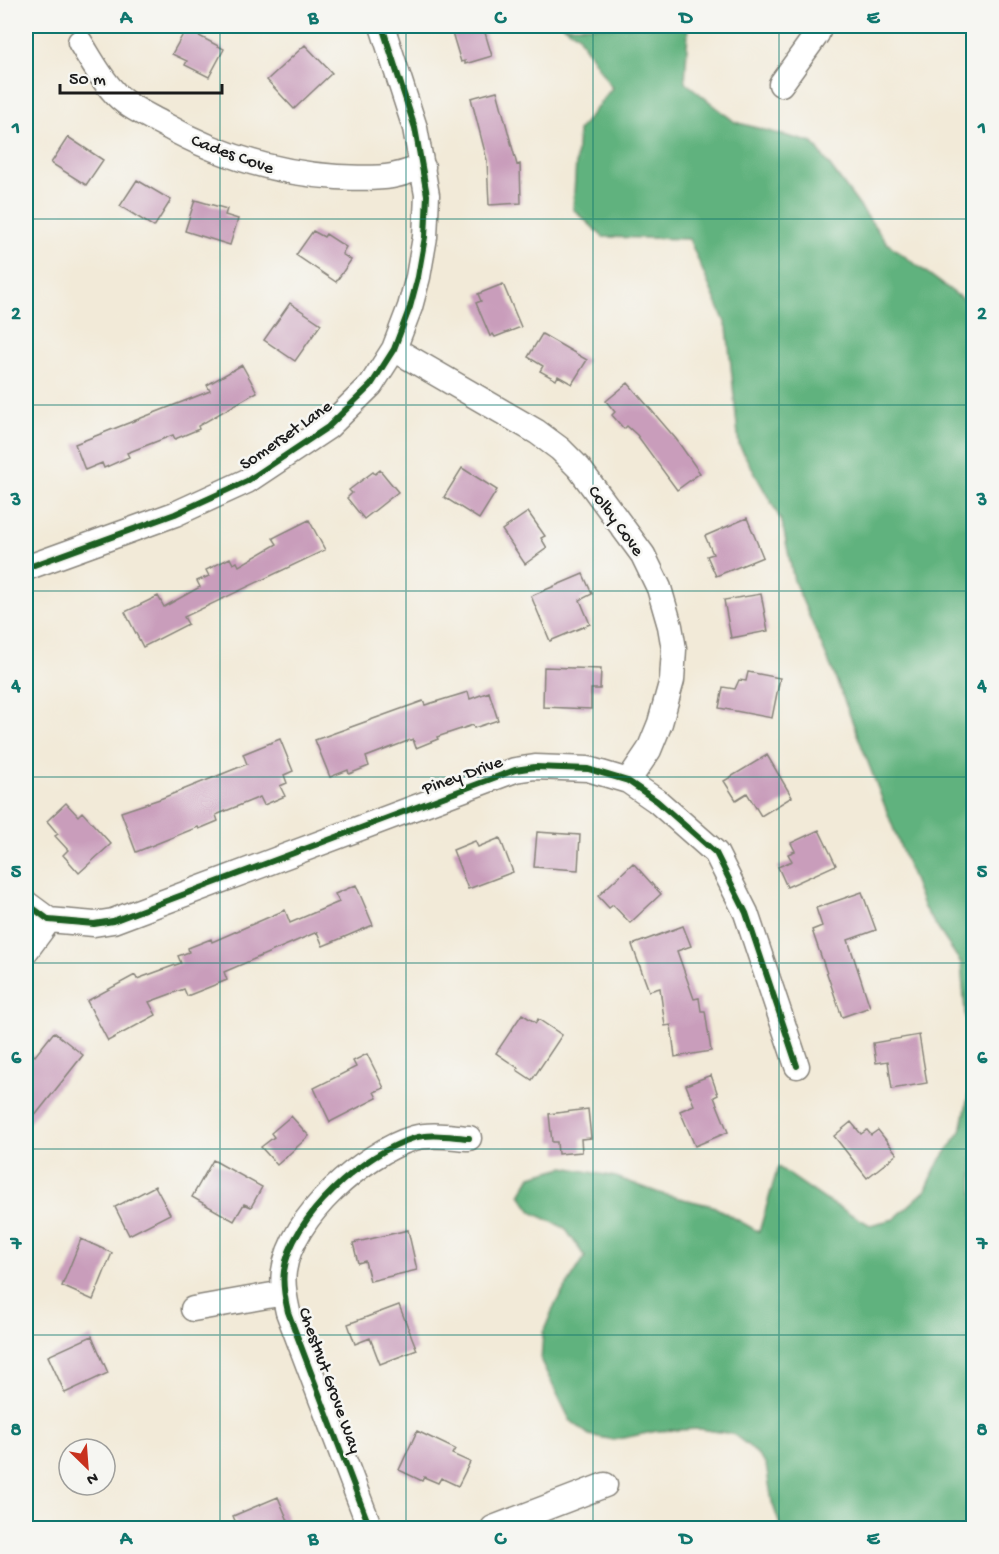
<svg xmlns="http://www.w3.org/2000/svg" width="999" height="1554" font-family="'Gochi Hand',sans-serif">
<rect width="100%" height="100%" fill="#f6f6f2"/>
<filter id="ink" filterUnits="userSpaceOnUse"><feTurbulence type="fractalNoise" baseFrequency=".0167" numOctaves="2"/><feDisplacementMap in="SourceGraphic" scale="12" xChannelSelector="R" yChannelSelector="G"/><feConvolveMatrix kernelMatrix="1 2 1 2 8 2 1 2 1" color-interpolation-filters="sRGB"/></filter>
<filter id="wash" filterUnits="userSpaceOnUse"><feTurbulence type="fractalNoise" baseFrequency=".008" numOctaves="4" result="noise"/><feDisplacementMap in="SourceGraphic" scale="24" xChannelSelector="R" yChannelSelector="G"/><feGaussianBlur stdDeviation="1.35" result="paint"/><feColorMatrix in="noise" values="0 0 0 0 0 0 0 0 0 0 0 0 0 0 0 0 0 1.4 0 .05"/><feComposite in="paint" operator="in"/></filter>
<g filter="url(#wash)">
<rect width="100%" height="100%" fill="#f2ead8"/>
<!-- forest -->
<path fill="#61b27e" stroke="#3e674d" stroke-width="1.5" d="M 564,26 L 684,26 L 688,31 L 685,82 L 735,122 L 813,143 L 887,243 L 973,307 L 973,1528 L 781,1528 L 772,1502 L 766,1465 L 751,1448 L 733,1434 L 699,1429 L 657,1431 L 614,1440 L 589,1435 L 570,1420 L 541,1361 L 543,1333 L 555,1304 L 585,1257 L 565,1228 L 533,1213 L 520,1195 L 531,1176 L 564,1167 L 616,1177 L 662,1194 L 713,1206 L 759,1232 L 778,1167 L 826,1200 L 870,1225 L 894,1219 L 926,1190 L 937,1165 L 961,1131 L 971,1083 L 961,963 L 924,908 L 834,674 L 794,581 L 782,522 L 739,445 L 727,327 L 689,239 L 603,237 L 573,209 L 578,131 L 612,88 L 577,34 Z"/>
<g id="blocks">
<!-- building -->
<path fill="#c99dbb" d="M 462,26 L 483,26 L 492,56 L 465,64 L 465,61 L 461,62 L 451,29 Z
M 186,29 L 224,49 L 209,77 L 185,65 L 187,61 L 172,54 Z
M 305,45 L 332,73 L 294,109 L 267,80 Z
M 497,91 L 517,165 L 520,164 L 521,203 L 489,205 L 487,160 L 471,98 Z
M 68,137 L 103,160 L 86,185 L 51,163 Z
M 137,180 L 171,200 L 154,227 L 120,206 Z
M 195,200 L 227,209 L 225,215 L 238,219 L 230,245 L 185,231 Z
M 313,231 L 324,237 L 326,234 L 346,247 L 342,254 L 351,260 L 336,282 L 296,255 Z
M 503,284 L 521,327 L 495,337 L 493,334 L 490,336 L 476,303 L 481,301 L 478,294 Z
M 290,303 L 321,324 L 295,361 L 264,340 Z
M 542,334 L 587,360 L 572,384 L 558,376 L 556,380 L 540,371 L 543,366 L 528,357 Z
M 242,365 L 257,392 L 198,426 L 199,429 L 175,439 L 173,435 L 127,453 L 129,457 L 104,468 L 102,463 L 85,470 L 75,444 L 210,391 L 207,385 Z
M 628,383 L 676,439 L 700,473 L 677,490 L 637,435 L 627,426 L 624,429 L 612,415 L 615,412 L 606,401 Z
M 462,468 L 497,490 L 479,519 L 444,497 Z
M 380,470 L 398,492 L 364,519 L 347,498 L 352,493 L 349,490 L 373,472 L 375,474 Z
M 528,512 L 545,536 L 541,538 L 547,548 L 525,564 L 502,530 Z
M 747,518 L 763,557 L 716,576 L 707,556 L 713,554 L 705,536 Z
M 309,520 L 325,550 L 184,617 L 188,624 L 143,647 L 125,612 L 158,596 L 164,607 L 200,587 L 197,581 L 209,576 L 206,570 L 230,558 L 233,564 L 237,562 L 239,566 L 277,544 L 273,538 Z
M 583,574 L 592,594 L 580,600 L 590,624 L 550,641 L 531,596 Z
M 761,594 L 768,631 L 731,638 L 724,600 Z
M 544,667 L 601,669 L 600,689 L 591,689 L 591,709 L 543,707 Z
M 748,672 L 780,678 L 772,718 L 719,708 L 723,687 L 735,689 L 739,680 L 746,681 Z
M 468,692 L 470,699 L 489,692 L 498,720 L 474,728 L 473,725 L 437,737 L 438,739 L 416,748 L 413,739 L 366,757 L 369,766 L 349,774 L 348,770 L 330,777 L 315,740 L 423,701 L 425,705 Z
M 280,739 L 293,771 L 284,775 L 287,783 L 280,786 L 285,796 L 264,805 L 260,797 L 216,815 L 218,821 L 199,829 L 198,827 L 136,852 L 121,812 L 160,799 L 247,764 L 243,754 Z
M 767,755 L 792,797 L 761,816 L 747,793 L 736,800 L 724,781 Z
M 66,803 L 78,816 L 82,812 L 111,844 L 79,873 L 63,855 L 68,850 L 55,836 L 58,834 L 47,821 Z
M 819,830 L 836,865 L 787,887 L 778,867 L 792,861 L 788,854 L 795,851 L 791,843 Z
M 537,832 L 580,835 L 578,870 L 534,867 Z
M 500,838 L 513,872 L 468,889 L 453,850 L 475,841 L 478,847 Z
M 633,863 L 661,894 L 630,923 L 613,905 L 609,908 L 598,896 Z
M 356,885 L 373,925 L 323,946 L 317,932 L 224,972 L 227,980 L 187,996 L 184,989 L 149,1002 L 156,1015 L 108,1041 L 87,1001 L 135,975 L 137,979 L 181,963 L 178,956 L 189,952 L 188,948 L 211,939 L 212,942 L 285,910 L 290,923 L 339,902 L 335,894 Z
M 862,892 L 876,930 L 848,940 L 870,1007 L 842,1017 L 812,930 L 822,926 L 816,908 Z
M 683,926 L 691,946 L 677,951 L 694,999 L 699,998 L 701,1011 L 705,1011 L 711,1051 L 675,1057 L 671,1025 L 665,1026 L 660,988 L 649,991 L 632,945 Z
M 522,1014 L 536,1023 L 538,1019 L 562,1035 L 532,1080 L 517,1070 L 518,1068 L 496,1053 Z
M 54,1032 L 83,1055 L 26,1127 L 26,1049 L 35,1056 Z
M 919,1035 L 927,1083 L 892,1089 L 888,1061 L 876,1063 L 873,1043 Z
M 367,1054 L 384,1088 L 374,1092 L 377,1098 L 330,1122 L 314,1088 L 356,1067 L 353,1061 Z
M 711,1075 L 718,1095 L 714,1097 L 728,1132 L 695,1146 L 680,1111 L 694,1105 L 686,1085 Z
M 588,1109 L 591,1138 L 581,1139 L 582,1152 L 558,1154 L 557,1142 L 552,1142 L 549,1114 Z
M 291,1116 L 309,1136 L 277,1165 L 261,1147 L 274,1137 L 271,1133 Z
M 851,1122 L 861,1134 L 867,1130 L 871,1135 L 878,1130 L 897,1154 L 867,1178 L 834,1136 Z
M 213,1160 L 262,1187 L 251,1207 L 244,1204 L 234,1221 L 192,1197 Z
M 155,1186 L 170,1214 L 129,1235 L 115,1207 Z
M 408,1230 L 417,1270 L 370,1281 L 365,1261 L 358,1263 L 353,1243 Z
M 81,1239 L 112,1253 L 93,1300 L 62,1286 Z
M 399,1305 L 417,1350 L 380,1364 L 370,1338 L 355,1344 L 348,1324 Z
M 92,1336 L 108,1373 L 65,1393 L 48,1356 Z
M 417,1431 L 455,1449 L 452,1454 L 470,1462 L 458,1486 L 441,1478 L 438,1483 L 424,1477 L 422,1481 L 399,1470 Z
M 278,1497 L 291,1528 L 238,1528 L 233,1516 Z"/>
</g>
</g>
<g filter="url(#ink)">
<use href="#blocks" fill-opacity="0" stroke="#87837a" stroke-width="1.5"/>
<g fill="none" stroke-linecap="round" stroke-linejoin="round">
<!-- minor casing -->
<g stroke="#87837a" stroke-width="27">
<path id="minor" d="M 80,42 C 90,58 100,77 113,91 C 125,106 147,115 163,124 C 217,155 275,173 337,177 C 355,178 375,179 392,176 C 403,174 413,170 423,167
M 781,84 L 817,34 L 820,26
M 394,349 L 537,432 L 560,449 L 579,468 L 643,555 L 659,588 L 670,626 L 674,649 L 672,680 L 660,723 L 649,750 L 628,781
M 26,568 L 175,514 L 247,481 L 328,427 L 371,385 L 394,349 L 410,307 L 418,277 L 425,237 L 427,195 L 415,128 L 382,26
M 26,903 L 49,920 L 94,924 L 113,921 L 515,770 L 535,767 L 588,769 L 628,781 L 657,801 L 716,853 L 746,913 L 797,1066
M 26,951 L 49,920
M 193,1309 L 284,1293
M 370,1528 L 288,1312 C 285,1299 282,1285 284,1271 C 291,1217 364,1153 414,1138 C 431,1133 452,1137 469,1138
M 493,1528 L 605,1485"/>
</g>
<!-- minor -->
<use href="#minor" stroke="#fff" stroke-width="24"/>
<!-- cycleway casing -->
<g stroke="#f6f6f2" stroke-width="10">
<path id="cycleway" d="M 26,568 L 175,514 L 247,481 L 328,427 L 371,385 L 394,349 L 410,307 L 418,277 L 425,237 L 427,195 L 415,128 L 382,26
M 26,903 L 49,920 L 94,924 L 113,921 L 515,770 L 535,767 L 588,769 L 628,781 L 657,801 L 716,853 L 746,913 L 797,1066
M 370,1528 L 288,1312 C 285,1299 282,1285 284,1271 C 291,1217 364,1153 414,1138 C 431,1133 452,1137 469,1138"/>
</g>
<!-- cycleway -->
<use href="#cycleway" stroke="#1b5e20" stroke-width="6"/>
</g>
</g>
<!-- grid -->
<path fill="none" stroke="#0f766e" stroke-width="1.5" stroke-opacity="0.55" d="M 220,26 L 220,1528M 406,26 L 406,1528M 593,26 L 593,1528M 779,26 L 779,1528M 26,219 L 974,219M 26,405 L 974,405M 26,591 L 974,591M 26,777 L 974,777M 26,963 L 974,963M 26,1149 L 974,1149M 26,1335 L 974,1335"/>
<g text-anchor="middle" stroke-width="5" stroke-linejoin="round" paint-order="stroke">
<!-- street labels -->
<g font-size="18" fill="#1c1c1c" stroke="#f6f6f2">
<text transform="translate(233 153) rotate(20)" y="6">Cades Cove</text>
<text transform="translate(285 434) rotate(-35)" y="6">Somerset Lane</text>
<text transform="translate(617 520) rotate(54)" y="6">Colby Cove</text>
<text transform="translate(462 774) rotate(-20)" y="6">Piney Drive</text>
<text transform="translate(331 1380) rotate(70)" y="6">Chestnut Grove Way</text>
</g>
</g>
<!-- margin -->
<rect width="999" height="1554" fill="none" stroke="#f6f6f2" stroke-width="66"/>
<!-- north arrow -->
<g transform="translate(87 1467) rotate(155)"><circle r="28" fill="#f6f6f2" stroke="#9f9f9c" stroke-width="1.5"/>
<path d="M0-4.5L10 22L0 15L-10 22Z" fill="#c8321e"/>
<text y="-9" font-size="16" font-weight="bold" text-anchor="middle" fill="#1c1c1c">N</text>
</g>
<!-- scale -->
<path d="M60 84v9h162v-9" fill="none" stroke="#1c1c1c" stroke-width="3"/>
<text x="69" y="84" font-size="18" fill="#1c1c1c" stroke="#f6f6f2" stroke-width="4.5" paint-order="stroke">50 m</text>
<rect x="33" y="33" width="933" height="1488" fill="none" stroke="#0f766e" stroke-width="2"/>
<g font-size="20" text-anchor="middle" font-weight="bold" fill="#0f766e">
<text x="126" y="23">A</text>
<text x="313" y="23">B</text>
<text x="500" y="23">C</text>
<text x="686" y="23">D</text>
<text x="873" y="23">E</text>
<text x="16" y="133">1</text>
<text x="982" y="133">1</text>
<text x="16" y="319">2</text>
<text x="982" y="319">2</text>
<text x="16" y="505">3</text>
<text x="982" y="505">3</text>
<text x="16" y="691">4</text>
<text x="982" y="691">4</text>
<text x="16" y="877">5</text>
<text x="982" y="877">5</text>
<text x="16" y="1063">6</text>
<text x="982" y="1063">6</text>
<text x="16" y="1249">7</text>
<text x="982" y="1249">7</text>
<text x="16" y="1435">8</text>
<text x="982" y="1435">8</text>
<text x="126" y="1544">A</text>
<text x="313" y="1544">B</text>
<text x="500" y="1544">C</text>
<text x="686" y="1544">D</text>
<text x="873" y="1544">E</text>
</g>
</svg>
